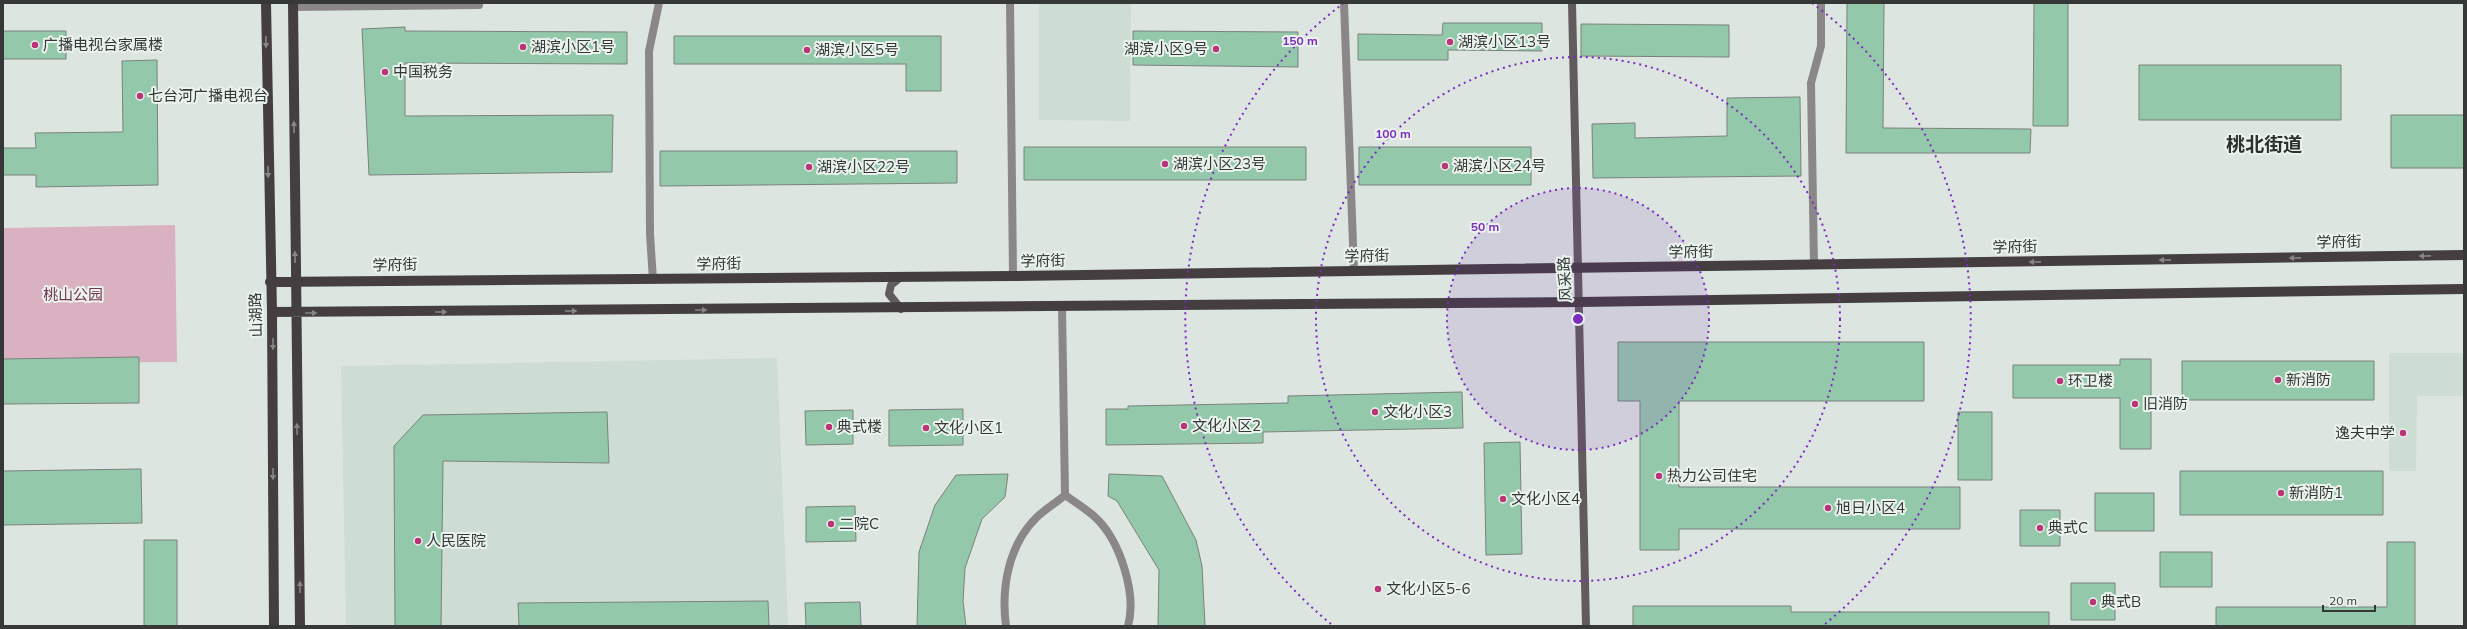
<svg xmlns="http://www.w3.org/2000/svg" width="2467" height="629" font-family="Mulish,'Noto Sans SC',sans-serif">
<rect width="100%" height="100%" fill="#dde5e0"/>
<!-- built -->
<path fill="#cdddd3" d="M 1131,3 L 1130,121 L 1039,120 L 1039,4 Z
M 2389,353 L 2464,353 L 2464,396 L 2417,396 L 2416,471 L 2389,471 Z
M 777,358 L 788,626 L 346,626 L 341,366 Z"/>
<!-- green -->
<path fill="#dab1c0" d="M 175,225 L 177,362 L 3,363 L 3,228 Z"/>
<!-- building -->
<path fill="#94c8aa" stroke="#7a827d" d="M 1847,3 L 1884,3 L 1883,128 L 2031,129 L 2030,153 L 1846,153 Z
M 2034,3 L 2068,3 L 2068,126 L 2033,126 Z
M 1443,23 L 1542,23 L 1542,51 L 1448,50 L 1448,60 L 1358,60 L 1358,34 L 1442,35 Z
M 1581,24 L 1729,25 L 1729,57 L 1581,56 Z
M 405,27 L 405,31 L 627,32 L 627,64 L 405,63 L 405,116 L 613,115 L 612,172 L 369,175 L 362,29 Z
M 3,31 L 66,31 L 66,59 L 3,59 Z
M 1133,31 L 1298,32 L 1298,67 L 1133,65 Z
M 674,36 L 941,36 L 941,91 L 906,91 L 906,64 L 674,64 Z
M 157,60 L 158,185 L 36,187 L 36,175 L 3,175 L 3,148 L 36,148 L 35,133 L 123,132 L 122,61 Z
M 2139,65 L 2341,65 L 2341,120 L 2139,120 Z
M 1800,97 L 1801,176 L 1593,178 L 1592,124 L 1635,123 L 1635,138 L 1727,136 L 1727,98 Z
M 2391,115 L 2464,115 L 2464,168 L 2391,168 Z
M 1024,147 L 1306,147 L 1306,180 L 1024,180 Z
M 1359,147 L 1531,147 L 1531,185 L 1359,185 Z
M 660,151 L 957,151 L 957,183 L 660,186 Z
M 1618,342 L 1924,342 L 1924,401 L 1679,401 L 1679,487 L 1960,487 L 1960,529 L 1679,529 L 1679,550 L 1640,550 L 1640,401 L 1618,401 Z
M 139,357 L 139,403 L 3,404 L 3,359 Z
M 2120,359 L 2151,359 L 2151,449 L 2120,449 L 2120,398 L 2013,398 L 2013,365 L 2120,365 Z
M 2182,361 L 2374,361 L 2374,400 L 2182,400 Z
M 1462,392 L 1463,428 L 1263,432 L 1263,443 L 1106,445 L 1106,409 L 1128,409 L 1128,406 L 1288,403 L 1288,396 Z
M 963,409 L 963,445 L 889,446 L 889,410 Z
M 853,410 L 853,444 L 806,445 L 805,411 Z
M 607,412 L 609,463 L 443,461 L 441,626 L 395,626 L 394,446 L 423,415 Z
M 1958,412 L 1992,412 L 1992,480 L 1958,480 Z
M 1520,442 L 1522,554 L 1486,555 L 1484,443 Z
M 141,469 L 142,523 L 3,525 L 3,471 Z
M 2180,471 L 2383,471 L 2383,515 L 2180,515 Z
M 1008,474 L 1005,497 L 982,519 L 965,568 L 963,601 L 966,626 L 917,626 L 919,552 L 935,505 L 956,475 Z
M 1109,474 L 1162,476 L 1196,540 L 1202,566 L 1205,626 L 1158,626 L 1159,570 L 1117,501 L 1108,496 Z
M 2095,493 L 2154,493 L 2154,531 L 2095,531 Z
M 855,506 L 856,541 L 806,542 L 806,507 Z
M 2020,510 L 2060,510 L 2060,546 L 2020,546 Z
M 144,540 L 177,540 L 177,626 L 144,626 Z
M 2387,542 L 2415,542 L 2415,626 L 2216,626 L 2216,607 L 2387,607 Z
M 2160,552 L 2212,552 L 2212,587 L 2160,587 Z
M 2071,583 L 2115,583 L 2115,620 L 2071,620 Z
M 768,601 L 769,626 L 519,626 L 518,603 Z
M 860,602 L 861,626 L 806,626 L 805,603 Z
M 1633,606 L 1791,606 L 1791,612 L 2049,612 L 2049,626 L 1633,626 Z"/>
<g fill="none" stroke-linecap="round" stroke-linejoin="round">
<!-- street -->
<path stroke="#8b8788" stroke-width="8" d="M 1010,3 L 1013,276
M 1344,3 L 1354,271
M 293,7 L 479,5 L 479,3
M 1814,265 L 1811,83 L 1821,46 L 1821,3
M 653,280 L 650,234 L 649,51 L 659,3
M 1065,495 C 1075,502 1086,509 1095,517 C 1120,540 1137,594 1128,626
M 1006,626 C 1001,589 1008,546 1036,518 C 1044,510 1056,503 1065,495 L 1062,307"/>
<!-- secondary -->
<path stroke="#615b5d" stroke-width="8" d="M 1572,3 L 1586,626
M 901,277 L 891,285 L 889,294 L 901,309"/>
<!-- primary -->
<path stroke="#443e40" stroke-width="10" d="M 266,3 L 272,312 L 274,626
M 293,3 L 300,626
M 270,282 L 1013,276 L 2464,255
M 272,312 L 1580,302 L 2464,289"/>
</g>
<!-- one-way arrows -->
<defs><path id="oneway-solid" d="M-6-.8H1V-3.2L6.5 0L1 3.2V.8H-6Z"/></defs>
<g fill="#868685">
<use href="#oneway-solid" transform="translate(266 42) rotate(89)"/>
<use href="#oneway-solid" transform="translate(294 127) rotate(-91)"/>
<use href="#oneway-solid" transform="translate(268 172) rotate(89)"/>
<use href="#oneway-solid" transform="translate(2425 256) rotate(179)"/>
<use href="#oneway-solid" transform="translate(295 257) rotate(-91)"/>
<use href="#oneway-solid" transform="translate(2295 258) rotate(179)"/>
<use href="#oneway-solid" transform="translate(2165 260) rotate(179)"/>
<use href="#oneway-solid" transform="translate(2035 262) rotate(179)"/>
<use href="#oneway-solid" transform="translate(701 310)"/>
<use href="#oneway-solid" transform="translate(571 311)"/>
<use href="#oneway-solid" transform="translate(441 312)"/>
<use href="#oneway-solid" transform="translate(311 313)"/>
<use href="#oneway-solid" transform="translate(273 344) rotate(90)"/>
<use href="#oneway-solid" transform="translate(297 429) rotate(-91)"/>
<use href="#oneway-solid" transform="translate(273 474) rotate(90)"/>
<use href="#oneway-solid" transform="translate(300 587) rotate(-91)"/>
</g>
<!-- distance rings -->
<circle cx="1578" cy="319" r="131" fill="#7b2cbf" fill-opacity=".12"/>
<g fill="none" stroke="#7b2cbf" stroke-width="2" stroke-dasharray="2 4">
<circle cx="1578" cy="319" r="131"/>
<circle cx="1578" cy="319" r="262"/>
<path d="M1331 624A393 393 0 0 1 1344 3M1812 3A393 393 0 0 1 1825 624"/>
</g>
<!-- markers -->
<g fill="#ba3477" stroke="#eaf3ed" stroke-width="1.5">
<circle cx="1450" cy="42" r="4"/>
<circle cx="35" cy="45" r="4"/>
<circle cx="523" cy="47" r="4"/>
<circle cx="1216" cy="49" r="4"/>
<circle cx="807" cy="50" r="4"/>
<circle cx="385" cy="72" r="4"/>
<circle cx="140" cy="96" r="4"/>
<circle cx="1165" cy="164" r="4"/>
<circle cx="1445" cy="166" r="4"/>
<circle cx="809" cy="167" r="4"/>
<circle cx="2278" cy="380" r="4"/>
<circle cx="2060" cy="381" r="4"/>
<circle cx="2135" cy="404" r="4"/>
<circle cx="1375" cy="412" r="4"/>
<circle cx="1184" cy="426" r="4"/>
<circle cx="829" cy="427" r="4"/>
<circle cx="926" cy="428" r="4"/>
<circle cx="2403" cy="433" r="4"/>
<circle cx="1659" cy="476" r="4"/>
<circle cx="2281" cy="493" r="4"/>
<circle cx="1503" cy="499" r="4"/>
<circle cx="1828" cy="508" r="4"/>
<circle cx="831" cy="524" r="4"/>
<circle cx="2040" cy="528" r="4"/>
<circle cx="418" cy="541" r="4"/>
<circle cx="1378" cy="589" r="4"/>
<circle cx="2093" cy="602" r="4"/>
</g>
<g text-anchor="middle" stroke-width="4" stroke-linejoin="round" paint-order="stroke">
<!-- poi labels -->
<g font-size="15" fill="#353836" stroke="#eaf3ed" text-anchor="start">
<text x="1458" y="47">湖滨小区13号</text>
<text x="43" y="50">广播电视台家属楼</text>
<text x="531" y="52">湖滨小区1号</text>
<text x="1208" y="54" text-anchor="end">湖滨小区9号</text>
<text x="815" y="55">湖滨小区5号</text>
<text x="393" y="77">中国税务</text>
<text x="148" y="101">七台河广播电视台</text>
<text x="1173" y="169">湖滨小区23号</text>
<text x="1453" y="171">湖滨小区24号</text>
<text x="817" y="172">湖滨小区22号</text>
<text x="2286" y="385">新消防</text>
<text x="2068" y="386">环卫楼</text>
<text x="2143" y="409">旧消防</text>
<text x="1383" y="417">文化小区3</text>
<text x="1192" y="431">文化小区2</text>
<text x="837" y="432">典式楼</text>
<text x="934" y="433">文化小区1</text>
<text x="2395" y="438" text-anchor="end">逸夫中学</text>
<text x="1667" y="481">热力公司住宅</text>
<text x="2289" y="498">新消防1</text>
<text x="1511" y="504">文化小区4</text>
<text x="1836" y="513">旭日小区4</text>
<text x="839" y="529">二院C</text>
<text x="2048" y="533">典式C</text>
<text x="426" y="546">人民医院</text>
<text x="1386" y="594">文化小区5-6</text>
<text x="2101" y="607">典式B</text>
</g>
<!-- street labels -->
<g font-size="15" fill="#353836" stroke="#eaf3ed">
<text transform="translate(2339 242) rotate(-1)" y="5">学府街</text>
<text transform="translate(2015 247) rotate(-1)" y="5">学府街</text>
<text transform="translate(1691 252) rotate(-1)" y="5">学府街</text>
<text transform="translate(1367 256) rotate(-1)" y="5">学府街</text>
<text transform="translate(1043 261) rotate(-1)" y="5">学府街</text>
<text transform="translate(719 264) rotate(-1)" y="5">学府街</text>
<text transform="translate(395 265) rotate(-1)" y="5">学府街</text>
<text transform="translate(1565 279) rotate(-93)" y="5">风采路</text>
<text transform="translate(256 315) rotate(-92)" y="5">山湖路</text>
</g>
<!-- park labels -->
<g font-size="15" fill="#773452" stroke="#eaf3ed">
<text x="73" y="300">桃山公园</text>
</g>
<!-- district labels -->
<g font-size="19" font-weight="bold" fill="#2b312d" stroke="#eaf3ed">
<text x="2264" y="151">桃北街道</text>
</g>
</g>
<circle cx="1578" cy="319" r="6" fill="#7b2cbf" stroke="#eaf3ed" stroke-width="2"/>
<g font-size="12" text-anchor="middle" font-weight="bold" fill="#7b2cbf" stroke="#eaf3ed" stroke-width="4" stroke-linejoin="round" paint-order="stroke">
<text x="1300" y="45">150 m</text>
<text x="1393" y="138">100 m</text>
<text x="1485" y="231">50 m</text>
</g>
<!-- border -->
<rect width="2467" height="629" fill="none" stroke="#353836" stroke-width="8"/>
<!-- scale -->
<path d="M2323 605v6h52v-6" fill="none" stroke="#353836" stroke-width="2"/>
<text x="2329" y="605" font-size="12" fill="#353836" stroke="#eaf3ed" stroke-width="3" paint-order="stroke">20 m</text>
</svg>
